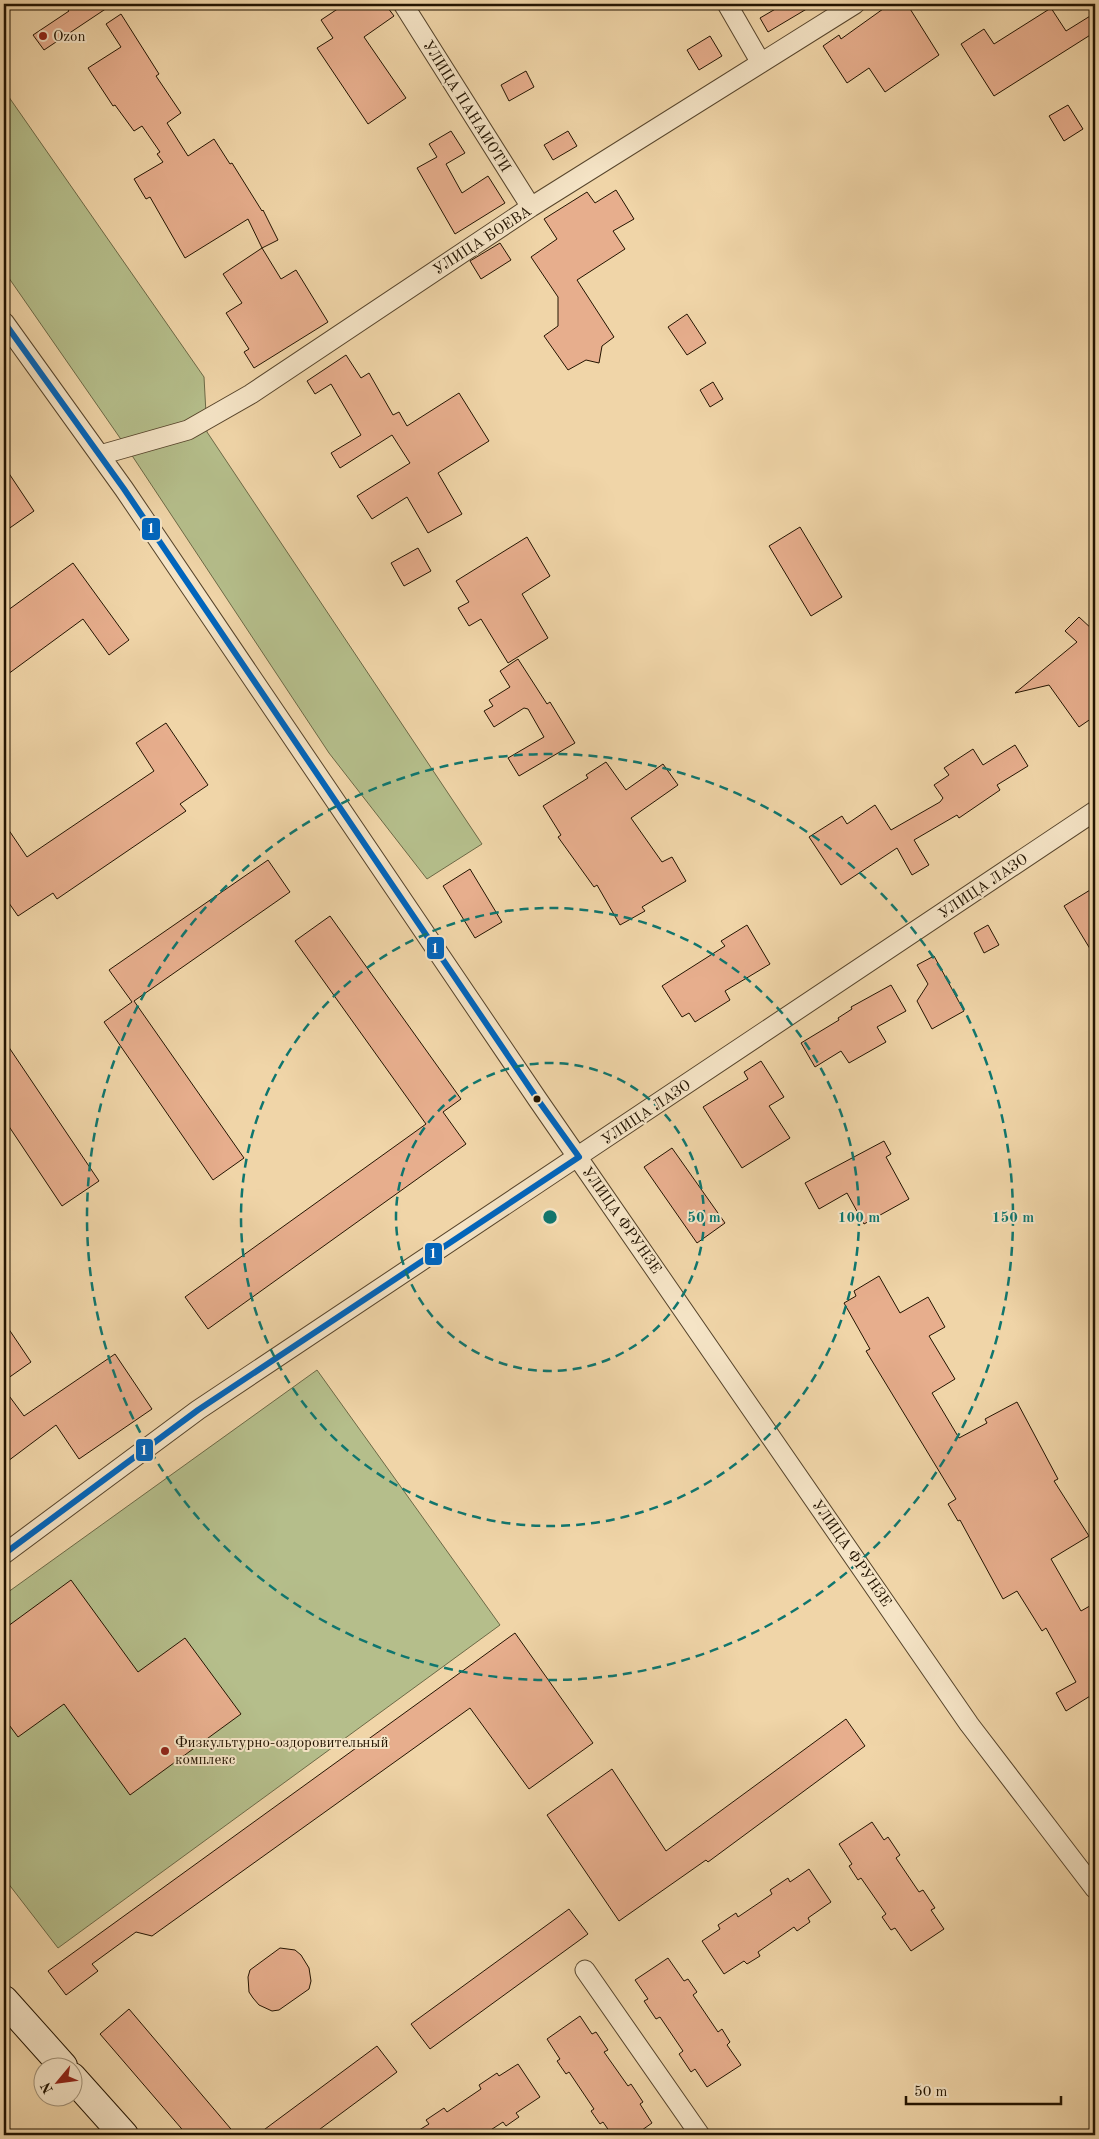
<svg xmlns="http://www.w3.org/2000/svg" width="1099" height="2139" font-family="'Old Standard TT',serif">
<rect width="100%" height="100%" fill="#f0d5a8"/>
<filter id="stains"><feTurbulence type="fractalNoise" baseFrequency=".004" numOctaves="4"/><feColorMatrix values="0 0 0 0 .2 0 0 0 0 .09 0 0 0 0 .02 0 0 0 .5 -.17"/></filter>
<radialGradient id="worn" r=".72"><stop offset=".6" stop-color="#630" stop-opacity="0"/><stop offset="1" stop-color="#630" stop-opacity=".3"/></radialGradient>
<!-- green -->
<path fill="#b5be8b" stroke="#6c6946" d="M 4,90 L 204,377 L 207,432 L 482,844 L 427,879 L 329,753 L 127,448 L 4,271 Z
M 317,1370 L 500,1625 L 58,1948 L 4,1878 L 4,1595 Z"/>
<!-- building -->
<path fill="#e7ae8d" stroke="#231401" d="M 63,4 L 113,4 L 44,50 L 33,35 L 69,11 Z
M 345,4 L 385,4 L 394,16 L 364,37 L 406,98 L 368,124 L 317,48 L 333,38 L 321,20 Z
M 784,4 L 815,4 L 768,32 L 760,18 Z
M 890,4 L 907,4 L 939,55 L 885,92 L 869,68 L 847,83 L 823,46 L 839,35 L 841,39 Z
M 1051,8 L 1066,31 L 1095,13 L 1095,32 L 994,96 L 961,44 L 984,29 L 994,44 Z
M 121,14 L 159,74 L 156,76 L 181,113 L 167,123 L 188,156 L 214,139 L 230,164 L 232,163 L 262,211 L 263,210 L 278,240 L 262,248 L 248,219 L 185,258 L 150,197 L 146,199 L 134,179 L 163,162 L 157,154 L 160,152 L 142,126 L 134,131 L 115,105 L 113,106 L 88,68 L 121,47 L 106,24 Z
M 710,36 L 722,56 L 699,70 L 687,50 Z
M 526,71 L 534,87 L 509,101 L 501,85 Z
M 1068,105 L 1083,129 L 1064,141 L 1049,116 Z
M 451,131 L 465,153 L 446,164 L 462,193 L 488,176 L 505,203 L 455,234 L 417,168 L 437,157 L 429,144 Z
M 568,131 L 577,146 L 553,160 L 544,145 Z
M 616,190 L 634,219 L 613,231 L 625,249 L 577,280 L 614,337 L 602,346 L 599,363 L 586,360 L 568,370 L 544,336 L 558,326 L 558,297 L 531,257 L 557,239 L 544,219 L 587,192 L 595,203 Z
M 500,243 L 511,260 L 481,279 L 470,261 Z
M 262,248 L 281,279 L 296,270 L 328,322 L 254,368 L 244,352 L 249,349 L 226,313 L 242,303 L 223,274 Z
M 687,314 L 706,343 L 687,355 L 668,327 Z
M 346,355 L 361,378 L 369,373 L 393,415 L 399,412 L 407,426 L 459,393 L 489,441 L 438,473 L 462,514 L 428,533 L 407,497 L 372,519 L 357,496 L 410,463 L 392,435 L 340,468 L 331,453 L 361,435 L 331,384 L 315,394 L 307,381 Z
M 713,382 L 723,399 L 710,407 L 700,390 Z
M 4,466 L 34,511 L 4,532 Z
M 800,527 L 842,597 L 811,616 L 769,546 Z
M 527,537 L 550,576 L 522,594 L 548,638 L 508,663 L 481,619 L 469,626 L 458,608 L 469,602 L 456,581 Z
M 418,548 L 431,571 L 404,586 L 391,563 Z
M 73,563 L 129,640 L 109,655 L 83,619 L 4,677 L 4,613 Z
M 1079,617 L 1093,630 L 1095,628 L 1095,716 L 1079,727 L 1049,685 L 1015,693 L 1077,642 L 1065,631 Z
M 518,659 L 547,704 L 550,702 L 575,743 L 519,776 L 508,758 L 544,737 L 528,709 L 524,708 L 494,727 L 484,711 L 493,706 L 489,700 L 510,687 L 500,671 Z
M 166,723 L 208,785 L 180,804 L 186,811 L 57,899 L 53,893 L 18,916 L 4,896 L 4,823 L 27,857 L 154,771 L 136,743 Z
M 1015,745 L 1028,766 L 997,785 L 1000,790 L 959,818 L 957,815 L 914,840 L 929,865 L 912,875 L 897,848 L 841,885 L 809,837 L 842,816 L 847,824 L 875,805 L 891,830 L 940,802 L 943,798 L 934,785 L 949,775 L 944,768 L 973,749 L 983,765 Z
M 606,762 L 626,790 L 663,764 L 678,785 L 631,818 L 662,862 L 672,857 L 686,881 L 642,907 L 645,911 L 620,925 L 597,885 L 594,887 L 558,837 L 561,835 L 543,806 L 588,778 L 586,775 Z
M 268,860 L 290,892 L 134,1001 L 244,1158 L 213,1180 L 104,1022 L 132,1002 L 109,970 Z
M 470,869 L 502,922 L 475,938 L 443,886 Z
M 1095,887 L 1095,957 L 1064,906 Z
M 330,916 L 461,1099 L 443,1112 L 466,1144 L 208,1329 L 185,1297 L 426,1124 L 295,941 Z
M 747,925 L 770,964 L 725,991 L 730,1000 L 695,1022 L 689,1013 L 682,1017 L 662,986 L 725,946 L 721,941 Z
M 988,925 L 999,945 L 984,953 L 974,933 Z
M 934,956 L 964,1011 L 932,1029 L 917,1001 L 928,984 L 917,965 Z
M 891,985 L 906,1011 L 877,1027 L 886,1042 L 849,1063 L 841,1051 L 815,1067 L 801,1043 L 839,1020 L 838,1018 L 852,1009 L 851,1007 Z
M 4,1040 L 99,1181 L 62,1206 L 4,1119 Z
M 761,1061 L 784,1097 L 769,1106 L 790,1138 L 742,1168 L 703,1107 L 748,1079 L 744,1072 Z
M 884,1141 L 891,1154 L 886,1157 L 909,1199 L 864,1224 L 847,1193 L 819,1209 L 805,1183 Z
M 672,1148 L 725,1223 L 697,1243 L 644,1167 Z
M 879,1276 L 900,1313 L 928,1297 L 945,1327 L 929,1336 L 955,1379 L 932,1393 L 959,1438 L 987,1423 L 985,1419 L 1017,1402 L 1058,1479 L 1054,1481 L 1089,1536 L 1051,1559 L 1081,1611 L 1095,1603 L 1095,1693 L 1066,1711 L 1056,1693 L 1076,1682 L 1046,1628 L 1042,1631 L 1017,1591 L 1003,1599 L 960,1520 L 958,1521 L 948,1504 L 956,1499 L 866,1351 L 870,1349 L 844,1303 L 856,1296 L 854,1291 Z
M 4,1322 L 31,1362 L 4,1381 Z
M 115,1354 L 152,1409 L 79,1459 L 56,1425 L 4,1464 L 4,1389 L 24,1416 Z
M 71,1580 L 138,1672 L 185,1638 L 241,1714 L 130,1795 L 64,1704 L 18,1737 L 4,1718 L 4,1629 Z
M 515,1633 L 593,1743 L 529,1789 L 470,1708 L 152,1936 L 136,1932 L 92,1964 L 98,1971 L 66,1995 L 48,1971 Z
M 846,1719 L 865,1746 L 708,1862 L 706,1860 L 619,1921 L 547,1815 L 612,1769 L 666,1851 Z
M 872,1822 L 884,1840 L 888,1837 L 900,1855 L 896,1858 L 919,1892 L 923,1890 L 935,1908 L 931,1910 L 944,1929 L 911,1951 L 895,1928 L 891,1930 L 882,1917 L 886,1914 L 861,1878 L 858,1880 L 849,1866 L 852,1864 L 839,1844 Z
M 809,1869 L 831,1902 L 808,1918 L 810,1922 L 797,1931 L 794,1927 L 758,1952 L 760,1956 L 747,1964 L 744,1961 L 724,1974 L 702,1941 L 720,1929 L 718,1925 L 736,1913 L 738,1917 L 772,1894 L 770,1890 L 788,1878 L 790,1882 Z
M 569,1909 L 588,1934 L 430,2049 L 411,2024 Z
M 280,1948 L 295,1950 L 301,1955 L 309,1968 L 311,1981 L 309,1989 L 279,2010 L 272,2011 L 259,2005 L 253,1998 L 249,1992 L 248,1977 L 250,1970 Z
M 668,1958 L 684,1981 L 688,1979 L 697,1992 L 693,1995 L 718,2032 L 722,2029 L 730,2042 L 727,2045 L 741,2065 L 707,2087 L 695,2069 L 691,2072 L 679,2054 L 683,2051 L 660,2017 L 656,2019 L 644,2001 L 648,1999 L 635,1980 Z
M 129,2009 L 236,2135 L 187,2135 L 100,2034 Z
M 580,2016 L 592,2034 L 596,2032 L 608,2050 L 604,2052 L 628,2086 L 631,2084 L 643,2102 L 640,2104 L 652,2123 L 635,2135 L 612,2135 L 603,2122 L 600,2124 L 591,2111 L 594,2109 L 569,2072 L 566,2074 L 557,2061 L 560,2059 L 547,2039 Z
M 377,2046 L 397,2072 L 312,2135 L 257,2135 Z
M 518,2064 L 540,2097 L 516,2113 L 519,2117 L 506,2126 L 503,2122 L 483,2135 L 411,2135 L 429,2124 L 426,2120 L 444,2108 L 447,2112 L 481,2089 L 479,2085 L 497,2073 L 499,2076 Z"/>
<g fill="none" stroke-linecap="round" stroke-linejoin="round">
<!-- street casing -->
<g stroke="#56442b" stroke-width="21">
<path id="street" d="M 403,4 L 531,207
M 727,4 L 761,63
M 4,322 L 124,489 L 538,1100 L 969,1724 L 1095,1889
M 100,455 L 188,430 L 251,394 L 531,207 L 855,4
M 4,1554 L 198,1410 L 1095,811
M 585,1970 L 700,2135"/>
</g>
<!-- secondary casing -->
<g stroke="#231401" stroke-width="30">
<path id="secondary" d="M 4,2000 L 63,2066
M 72,2077 L 124,2135"/>
</g>
<!-- street -->
<use href="#street" stroke="#f5e4c6" stroke-width="19"/>
<!-- secondary -->
<use href="#secondary" stroke="#f5e4c6" stroke-width="28"/>
<!-- bus-1 casing -->
<g stroke="#f5e4c6" stroke-width="10">
<path id="bus-1" d="M 4,322 L 124,489 L 538,1100 L 579,1157
M 4,1554 L 198,1410 L 579,1157"/>
</g>
<!-- bus-1 -->
<use href="#bus-1" stroke="#0065bd" stroke-width="6"/>
</g>
<!-- distance rings -->
<g fill="none" stroke="#0f766e" stroke-width="2.5" stroke-dasharray="9 6">
<circle cx="550" cy="1217" r="154"/>
<circle cx="550" cy="1217" r="309"/>
<circle cx="550" cy="1217" r="463"/>
</g>
<!-- markers -->
<g fill="#8f2418" stroke="#f5e4c6" stroke-width="2">
<circle cx="43" cy="36" r="5"/>
<circle cx="165" cy="1751" r="5"/>
</g>
<circle fill="#231401" stroke="#f5e4c6" stroke-width="2" cx="537" cy="1099" r="4.5"/>
<g text-anchor="middle" stroke-width="4" stroke-linejoin="round" paint-order="stroke">
<!-- poi labels -->
<g font-size="15" fill="#231401" stroke="#f5e4c6" text-anchor="start">
<text x="53" y="41">Ozon</text>
<text x="175" y="1747">Физкультурно-оздоровительный<tspan x="175" dy="17">комплекс</tspan></text>
</g>
<!-- street labels -->
<g font-size="15" fill="#231401" stroke="#f5e4c6">
<text transform="translate(467 106) rotate(58)" y="5">УЛИЦА ПАНАИОТИ</text>
<text transform="translate(482 240) rotate(-33)" y="5">УЛИЦА БОЕВА</text>
<text transform="translate(983 886) rotate(-34)" y="5">УЛИЦА ЛАЗО</text>
<text transform="translate(646 1112) rotate(-34)" y="5">УЛИЦА ЛАЗО</text>
<text transform="translate(622 1220) rotate(55)" y="5">УЛИЦА ФРУНЗЕ</text>
<text transform="translate(852 1553) rotate(55)" y="5">УЛИЦА ФРУНЗЕ</text>
</g>
</g>
<circle cx="550" cy="1217" r="8" fill="#0f766e" stroke="#f5e4c6" stroke-width="2.5"/>
<g font-size="15" text-anchor="middle" font-weight="bold" fill="#0f766e" stroke="#f5e4c6" stroke-width="4" stroke-linejoin="round" paint-order="stroke">
<text x="704" y="1222">50 m</text>
<text x="859" y="1222">100 m</text>
<text x="1013" y="1222">150 m</text>
</g>
<g stroke="#f5e4c6" stroke-width="2">
<rect x="141" y="517" width="20" height="24" rx="5" fill="#0065bd"/>
<rect x="426" y="936" width="19" height="24" rx="5" fill="#0065bd"/>
<rect x="424" y="1242" width="19" height="24" rx="5" fill="#0065bd"/>
<rect x="135" y="1438" width="19" height="24" rx="5" fill="#0065bd"/>
</g>
<g font-size="14" text-anchor="middle" font-weight="bold" fill="#fff">
<text x="151" y="533">1</text>
<text x="435" y="953">1</text>
<text x="433" y="1258">1</text>
<text x="144" y="1455">1</text>
</g>
<!-- margin -->
<rect width="1099" height="2139" fill="none" stroke="#f0d5a8" stroke-width="20"/>
<rect x="5" y="5" width="1089" height="2129" fill="none" stroke="#231401" stroke-width="2.5"/>
<rect x="10" y="10" width="1079" height="2119" fill="none" stroke="#231401"/>
<!-- north arrow -->
<g transform="translate(58 2082) rotate(241)"><circle r="24" fill="#f5e4c6" stroke="#a19177"/>
<path d="M0-4L9 19L0 12L-9 19Z" fill="#8f2418"/>
<text y="-8" font-size="14" font-weight="bold" text-anchor="middle" fill="#231401">N</text>
</g>
<!-- scale -->
<path d="M906 2096v8h155v-8" fill="none" stroke="#231401" stroke-width="2.5"/>
<text x="914" y="2096" font-size="15" fill="#231401" stroke="#f5e4c6" stroke-width="4" paint-order="stroke">50 m</text>
<rect width="100%" height="100%" filter="url(#stains)"/>
<rect width="100%" height="100%" fill="url(#worn)"/>
</svg>
